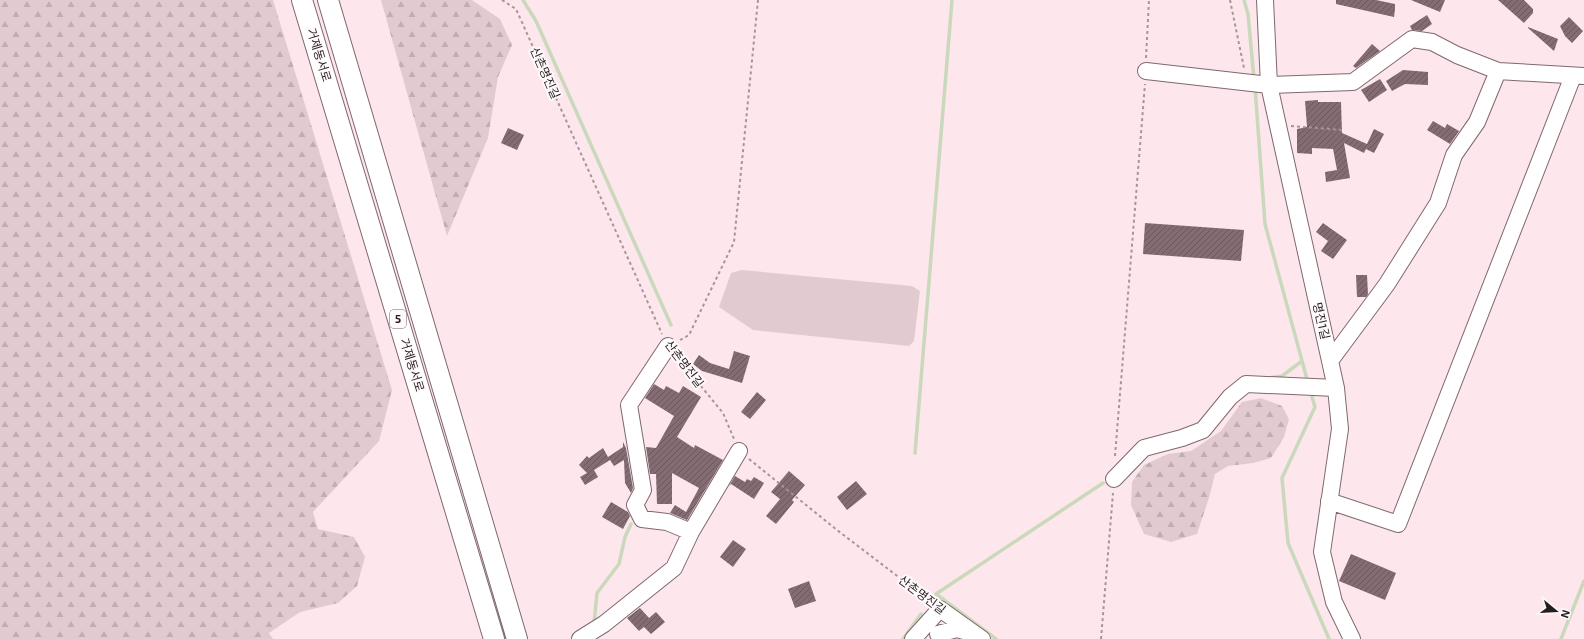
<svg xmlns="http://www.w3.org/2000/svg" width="1584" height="639" font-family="'Exo 2','Noto Sans KR',sans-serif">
<defs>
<pattern id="forest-firs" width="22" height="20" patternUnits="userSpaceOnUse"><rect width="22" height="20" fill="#e2cad1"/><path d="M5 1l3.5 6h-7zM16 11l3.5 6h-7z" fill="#c2adb3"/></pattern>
<pattern id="building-hatch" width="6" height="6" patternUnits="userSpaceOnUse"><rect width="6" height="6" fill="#846c73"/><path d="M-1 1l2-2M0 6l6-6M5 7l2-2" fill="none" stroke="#6c585e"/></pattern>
</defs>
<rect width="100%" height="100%" fill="#fde7ec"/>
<!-- green -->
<path fill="#e2cad1" d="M 742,270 L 912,286 L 920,291 L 914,341 L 909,346 L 753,330 L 719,307 L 731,273 Z"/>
<!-- forest -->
<path fill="url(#forest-firs)" d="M 0,0 L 273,0 L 392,390 L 379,441 L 313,512 L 318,529 L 354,537 L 365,557 L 357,586 L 338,603 L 300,612 L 269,633 L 273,639 L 0,639 Z
M 381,0 L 472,0 L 500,19 L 512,45 L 498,77 L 488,138 L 447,236 Z
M 1261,398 L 1282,406 L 1289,419 L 1284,437 L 1271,458 L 1253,463 L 1228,466 L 1215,474 L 1209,498 L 1197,534 L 1171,542 L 1144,534 L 1131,505 L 1132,482 L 1144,465 L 1168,454 L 1191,451 L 1221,431 L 1242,402 Z"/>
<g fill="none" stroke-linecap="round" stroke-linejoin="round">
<!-- stream -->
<path stroke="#cad8bb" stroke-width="3.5" d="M 523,0 L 536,21 L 671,325
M 1244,0 L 1248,14 L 1254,79
M 1255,87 L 1265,224 L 1308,383
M 1269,378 L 1282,376 L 1302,361
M 1310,390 L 1315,407 L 1282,478 L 1288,543 L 1329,639
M 915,453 L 952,0
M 594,624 L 597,593 L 619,564 L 625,537 L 631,524
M 903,639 L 921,614
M 996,639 L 936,594 L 1103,483
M 1561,639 L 1584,581"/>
</g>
<!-- building -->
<path fill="url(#building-hatch)" d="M 1336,0 L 1376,0 L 1395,4 L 1395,9 L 1394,17 L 1336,4 Z
M 1411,0 L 1445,0 L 1440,12 Z
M 1498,0 L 1524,0 L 1533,9 L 1533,13 L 1524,23 Z
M 1427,15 L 1432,24 L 1422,31 L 1412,30 L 1410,26 Z
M 1569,17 L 1583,31 L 1572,43 L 1565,36 L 1560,26 Z
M 1528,27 L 1558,39 L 1554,51 L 1528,28 Z
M 1372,44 L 1380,51 L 1356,68 L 1353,66 Z
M 1403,70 L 1428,72 L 1428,85 L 1405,84 L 1392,91 L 1386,81 Z
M 1380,79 L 1387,90 L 1369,102 L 1361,90 Z
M 1318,100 L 1318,102 L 1341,102 L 1342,133 L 1367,144 L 1374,129 L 1384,134 L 1374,153 L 1366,149 L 1364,153 L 1344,143 L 1350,178 L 1326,182 L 1325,172 L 1337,170 L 1333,149 L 1312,148 L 1312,154 L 1297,153 L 1297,129 L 1307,127 L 1305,101 Z
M 1433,121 L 1445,128 L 1447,124 L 1459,131 L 1450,144 L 1427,130 Z
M 508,128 L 524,135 L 517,150 L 501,143 Z
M 1145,223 L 1244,230 L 1241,261 L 1143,254 Z
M 1323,223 L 1347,240 L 1333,259 L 1321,251 L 1328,241 L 1316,232 Z
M 1356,275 L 1367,275 L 1368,294 L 1366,297 L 1357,297 Z
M 734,351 L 750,356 L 742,383 L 702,371 L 693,364 L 699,355 L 710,363 L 729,369 Z
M 654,384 L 664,390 L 666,386 L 679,393 L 683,386 L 701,397 L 677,437 L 694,448 L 695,445 L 723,460 L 687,520 L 670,513 L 675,505 L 686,512 L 699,488 L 672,473 L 672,504 L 657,504 L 656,474 L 650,474 L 646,447 L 656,448 L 674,416 L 645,398 Z
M 757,392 L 766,400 L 750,419 L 741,412 Z
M 623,442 L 626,448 L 633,488 L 631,493 L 625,483 L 624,460 L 614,466 L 610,460 L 594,470 L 598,477 L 585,485 L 580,477 L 587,473 L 579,465 L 587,456 L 589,458 L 603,448 L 608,457 L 623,447 Z
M 789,471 L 805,485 L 792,500 L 794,502 L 776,524 L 766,516 L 780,499 L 771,492 Z
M 735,476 L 745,482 L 747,479 L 751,481 L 754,477 L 764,483 L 754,499 L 731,484 L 729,486 Z
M 856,481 L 867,494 L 847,510 L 837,497 Z
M 611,502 L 628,512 L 630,516 L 623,529 L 602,517 Z
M 733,540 L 746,549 L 733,567 L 720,557 Z
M 1351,554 L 1396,573 L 1385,600 L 1339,581 Z
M 809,581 L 816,601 L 795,608 L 788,589 Z
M 640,608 L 649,618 L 656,612 L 665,622 L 651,634 L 644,627 L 639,631 L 627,618 Z"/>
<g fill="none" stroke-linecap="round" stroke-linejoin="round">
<!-- minor casing -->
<g stroke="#7f686e" stroke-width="18">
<path id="minor" d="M 1265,0 L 1269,85 L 1336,388 L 1340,429 L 1322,552 L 1334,602 L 1352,639
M 1146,71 L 1269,85 L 1353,82 L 1412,39 L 1432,42 L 1457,55 L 1498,71 L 1584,76
M 668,346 L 629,405 L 643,490 L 635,505 L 642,519 L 667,522 L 691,532
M 1330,361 L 1387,284 L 1438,203 L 1454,155 L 1477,122 L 1498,71
M 1114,479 L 1144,448 L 1182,438 L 1203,430 L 1230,397 L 1246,384 L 1336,388
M 1329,501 L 1398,524 L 1573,76
M 938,634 L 957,629 L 971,633
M 580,639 L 604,624 L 674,568 L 691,532 L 739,451
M 913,639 L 940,609 L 982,639"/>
</g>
<!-- major casing -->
<g stroke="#7f686e" stroke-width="22">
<path id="major" d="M 302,0 L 494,639
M 328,0 L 517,639"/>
</g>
<!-- path -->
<path stroke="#a69599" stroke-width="2" stroke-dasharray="3 3" stroke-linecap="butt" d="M 502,0 L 516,9 L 662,334
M 1230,0 L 1244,68
M 1146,58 L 1149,0
M 1291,126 L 1343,130
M 680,340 L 689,335 L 734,242 L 758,0
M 678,358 L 723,413 L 734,439
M 1115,456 L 1145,84
M 749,459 L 837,530 L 930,601
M 1101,639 L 1113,493"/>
<!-- minor -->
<use href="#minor" stroke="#fff" stroke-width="16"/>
<!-- major -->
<use href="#major" stroke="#fff" stroke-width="20"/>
</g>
<g text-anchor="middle" stroke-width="4" stroke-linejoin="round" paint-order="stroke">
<!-- shield labels -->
<rect fill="#fef9fa" stroke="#685f61" stroke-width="1" x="390" y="310" width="16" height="18" rx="3"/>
<g font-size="11" font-weight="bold" fill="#271d20">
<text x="398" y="323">5</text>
</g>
<!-- street labels -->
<g font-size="12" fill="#271d20" stroke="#fef9fa">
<text transform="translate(319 55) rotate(73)" y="4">거제동서로</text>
<text transform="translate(545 73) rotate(66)" y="4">산촌명진길</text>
<text transform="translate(1321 321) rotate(77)" y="4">명진1길</text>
<text transform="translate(684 364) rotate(53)" y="4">산촌명진길</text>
<text transform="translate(412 365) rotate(73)" y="4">거제동서로</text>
<text transform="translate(922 595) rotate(37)" y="4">산촌명진길</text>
</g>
</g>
<!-- north arrow -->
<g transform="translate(1556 611) rotate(108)" stroke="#fef9fa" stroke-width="3" paint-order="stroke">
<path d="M0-3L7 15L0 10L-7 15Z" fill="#271d20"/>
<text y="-6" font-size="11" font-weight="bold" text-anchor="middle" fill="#271d20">N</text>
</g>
</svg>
